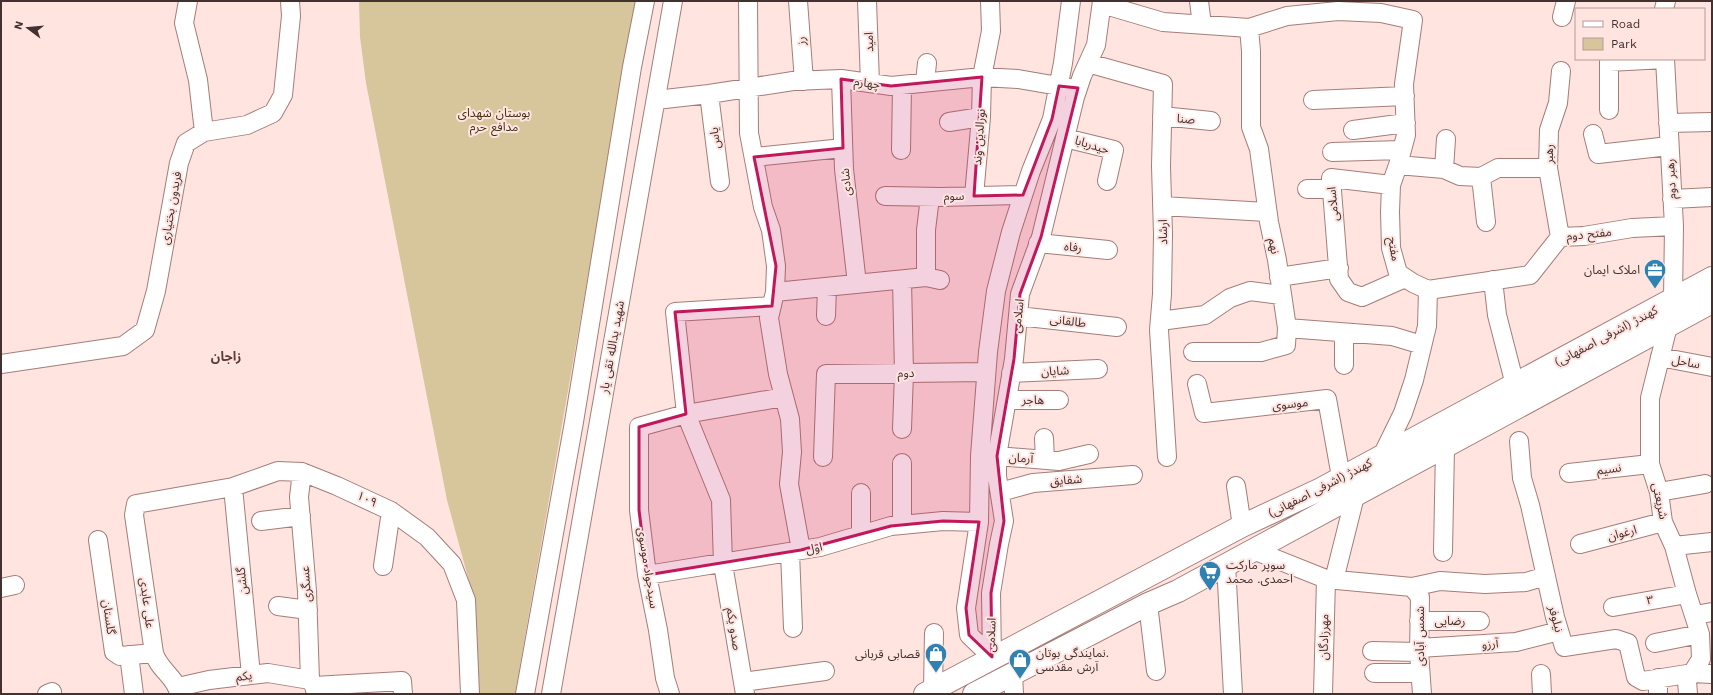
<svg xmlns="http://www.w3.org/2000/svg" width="1713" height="695" font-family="'Work Sans','Noto Sans Arabic',sans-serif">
<rect width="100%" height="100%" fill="#ffe4e0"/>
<!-- green -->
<path fill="#d7c59b" d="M 359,1 L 636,1 L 515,694 L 475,694 L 473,596 L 447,500 L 366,83 L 360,37 Z"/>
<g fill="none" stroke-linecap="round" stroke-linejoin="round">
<!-- minor casing -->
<g stroke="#a57d78" stroke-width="20">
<path id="minor" d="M 188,1 L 184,23 L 198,80 L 204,132
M 748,1 L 749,133 L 763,207 L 771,230 L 776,266 L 775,292 L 769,318 L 778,374 L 790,419 L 792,452 L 789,484 L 801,550
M 798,1 L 804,81
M 867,1 L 870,83
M 1199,1 L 1202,25
M 1102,4 L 1163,22 L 1249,28 L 1287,16 L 1338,11 L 1381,13 L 1413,20 L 1404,84 L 1406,135 L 1398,165 L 1391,185 L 1390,212 L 1391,248 L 1398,273 L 1413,283 L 1428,290 L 1427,326 L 1414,380 L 1403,413 L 1382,456
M 1664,9 L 1666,1
M 1562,17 L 1566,1
M 1249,28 L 1251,51 L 1251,127 L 1259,149 L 1269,222 L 1277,260 L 1287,328 L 1392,336 L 1422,345
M 1665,59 L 1674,226 L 1673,300
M 1088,63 L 1163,84 L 1161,166 L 1163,234 L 1162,294 L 1159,330 L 1167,457
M 841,79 L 844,169 L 857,284
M 925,82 L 927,63
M 709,94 L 720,182
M 656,100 L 709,94 L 793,81 L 841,79 L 891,86 L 982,77 L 1018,79 L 1070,88
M 1313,100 L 1405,96
M 1609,110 L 1609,62 L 1665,59
M 1162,116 L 1211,121
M 949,122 L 981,117
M 1668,123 L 1712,122
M 1353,130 L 1406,123
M 1593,134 L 1598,154 L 1669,146
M 1065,138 L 1114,150 L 1107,181
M 901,150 L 902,85
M 1332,152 L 1402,150
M 754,157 L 843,148
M 1398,165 L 1444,169 L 1460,176 L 1481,177 L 1498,168 L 1548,168
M 1444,169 L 1446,139
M 1481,177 L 1486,222
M 1391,185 L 1331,178 L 1339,279 L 1348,292 L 1362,297 L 1405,278
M 1307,189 L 1332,189
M 885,196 L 941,197 L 1023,195
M 974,196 L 981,117 L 982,77 L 991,31 L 990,1
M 1672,199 L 1712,197
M 1162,206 L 1267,212
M 1560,237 L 1548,168 L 1549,130 L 1558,103 L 1561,71
M 1038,243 L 1108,250
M 926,277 L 926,230 L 930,197
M 1279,277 L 1339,268
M 902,280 L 904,373 L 902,429
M 1493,280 L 1497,315 L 1515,385
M 1428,290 L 1530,275 L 1560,237 L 1584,236 L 1632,228 L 1674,226
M 775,292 L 926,277 L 940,280
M 826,316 L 827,287
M 1018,316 L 1117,327
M 1160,321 L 1205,315 L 1230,298 L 1250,291 L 1281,295
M 1668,326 L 1650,398 L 1650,464 L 1659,492 L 1663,522 L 1674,546 L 1687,594 L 1700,634 L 1701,659 L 1687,681 L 1688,694
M 1193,352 L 1261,352 L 1286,345 L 1287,328
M 1660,357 L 1712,367
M 1,364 L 123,346 L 145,330 L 156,291 L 179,163 L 186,143 L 204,132 L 247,125 L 273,113 L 283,95 L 291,16 L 290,1
M 1344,365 L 1344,333
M 1011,373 L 1098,369
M 1197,384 L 1204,413 L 1327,399 L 1341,477
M 1007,400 L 1059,400
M 1044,438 L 1045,460
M 1519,441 L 1522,478 L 1530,505 L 1555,617 L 1564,647 L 1616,639 L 1628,643 L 1636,677 L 1643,681 L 1693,673 L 1712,674
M 997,456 L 1059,461 L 1089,454
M 823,457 L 826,374 L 986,372
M 302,472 L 299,497 L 307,591 L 310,680 L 314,686 L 316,694
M 1569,473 L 1650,464
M 1236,486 L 1242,526
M 233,487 L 251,675
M 1000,492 L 1033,483 L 1133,475
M 1659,492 L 1705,484
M 861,493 L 861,535
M 261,521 L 301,516
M 902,525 L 902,463
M 98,540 L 114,652 L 120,656 L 154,653
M 1580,544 L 1663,522
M 1674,546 L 1712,542
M 1253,550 L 1326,579 L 1412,587 L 1420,597 L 1419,652 L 1422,694
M 790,552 L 793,628
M 1443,552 L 1445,447
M 1226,564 L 1233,694
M 383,566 L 391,511
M 647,575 L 820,547 L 891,526 L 943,521 L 979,522
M 1334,580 L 1355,496
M 1412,587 L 1440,581 L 1485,584 L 1526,582 L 1546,576
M 1,588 L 15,585
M 1148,604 L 1156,671
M 278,606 L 308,610
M 1613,607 L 1687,594
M 1695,615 L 1712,612
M 1419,621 L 1480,621
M 1655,643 L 1700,634
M 1419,648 L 1516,642 L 1559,631
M 1372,651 L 1419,652
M 129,655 L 134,694
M 992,657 L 969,635 L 966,608 L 979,522 L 980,456 L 988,352 L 996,291 L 1011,232 L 1031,171 L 1052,119 L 1063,63 L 1071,1
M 992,657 L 991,593 L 999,544 L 1004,521 L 997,476 L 997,456 L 1014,359 L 1020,294 L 1041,237 L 1075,97 L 1082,76 L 1096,45 L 1102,1
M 1374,673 L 1420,673
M 1013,674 L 1014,694
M 1541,674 L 1542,694
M 1658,678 L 1658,694
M 743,682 L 825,671
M 314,686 L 402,681 L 403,694
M 178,687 L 209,680 L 268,673 L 310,680
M 933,690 L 934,633
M 47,694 L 52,692
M 179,694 C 177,678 158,669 154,653 L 134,515 L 136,504 L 233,487 L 278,471 L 302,472 L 337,486 L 391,511 L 427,537 L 452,564 L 466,600 L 470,694
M 525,694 L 574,422 L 632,67 L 645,1
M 551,694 L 673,1
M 670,694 L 665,678 L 658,630 L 647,575 L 639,510 L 639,427 L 686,414 L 784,397
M 745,694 L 723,564 L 721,500 L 686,414 L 675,312 L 772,306
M 1323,694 L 1326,579"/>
</g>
<!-- major casing -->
<g stroke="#a57d78" stroke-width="24">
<path id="major" d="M 925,694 L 1242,526 L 1321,489 L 1712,278
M 974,694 L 1148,604 L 1178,591 L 1712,302"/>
</g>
<!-- minor -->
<use href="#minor" stroke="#fff" stroke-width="18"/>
<!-- major -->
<use href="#major" stroke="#fff" stroke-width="22"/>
</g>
<!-- marked area -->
<path fill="#c2185b" fill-opacity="0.2" stroke="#c2185b" stroke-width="3" stroke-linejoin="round" d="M 982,77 L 974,196 L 1023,195 L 1052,119 L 1059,86 L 1078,88 L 1041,237 L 1020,294 L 1014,359 L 997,456 L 1004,521 L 991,593 L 992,657 L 969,635 L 966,608 L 979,522 L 943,521 L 891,526 L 801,550 L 647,575 L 639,510 L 639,427 L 686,414 L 675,312 L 772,306 L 776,266 L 754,157 L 843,148 L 841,79 L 891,86 Z"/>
<!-- icons -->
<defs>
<g id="office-pin" transform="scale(1.15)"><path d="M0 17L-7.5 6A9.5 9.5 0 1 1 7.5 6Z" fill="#2e82b2" stroke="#ffe4e0"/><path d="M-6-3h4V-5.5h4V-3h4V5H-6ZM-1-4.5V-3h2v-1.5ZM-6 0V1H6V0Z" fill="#fff"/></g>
<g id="supermarket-pin" transform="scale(1.15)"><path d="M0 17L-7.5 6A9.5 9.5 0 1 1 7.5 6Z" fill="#2e82b2" stroke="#ffe4e0"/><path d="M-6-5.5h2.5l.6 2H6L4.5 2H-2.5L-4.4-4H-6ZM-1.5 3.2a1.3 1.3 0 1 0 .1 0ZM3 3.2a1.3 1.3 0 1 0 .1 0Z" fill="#fff"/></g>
<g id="shop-pin" transform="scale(1.15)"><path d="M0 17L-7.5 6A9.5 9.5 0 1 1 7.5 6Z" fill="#2e82b2" stroke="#ffe4e0"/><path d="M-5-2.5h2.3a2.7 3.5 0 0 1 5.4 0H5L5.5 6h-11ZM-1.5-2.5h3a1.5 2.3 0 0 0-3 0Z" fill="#fff"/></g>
</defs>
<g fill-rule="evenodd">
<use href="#office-pin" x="1655" y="270"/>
<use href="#supermarket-pin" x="1210" y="572"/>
<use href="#shop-pin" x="936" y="654"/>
<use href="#shop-pin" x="1020" y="660"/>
</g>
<g text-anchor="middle" stroke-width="4" stroke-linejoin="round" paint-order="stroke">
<!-- street labels -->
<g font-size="12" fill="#42312f" stroke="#ffe4e0">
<text transform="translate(801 41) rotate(-94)" y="4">رز</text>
<text transform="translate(869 42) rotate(-92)" y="4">امید</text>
<text transform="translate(867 83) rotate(7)" y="4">چهارم</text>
<text transform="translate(1186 119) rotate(5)" y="4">صنا</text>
<text transform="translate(979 137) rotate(-86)" y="4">نورالدین وند</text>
<text transform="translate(715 138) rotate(-97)" y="4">یاس</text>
<text transform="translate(1092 145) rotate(17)" y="4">حیدربابا</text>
<text transform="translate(1549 154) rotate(-90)" y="4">رهبر</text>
<text transform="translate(1671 179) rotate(-93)" y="4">رهبر دوم</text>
<text transform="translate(846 182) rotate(-95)" y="4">شادی</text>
<text transform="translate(954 196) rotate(-1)" y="4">سوم</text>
<text transform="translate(1333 204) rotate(-96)" y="4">اسلامی</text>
<text transform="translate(171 208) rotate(-80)" y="4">فریدون بختیاری</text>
<text transform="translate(1163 232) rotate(-91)" y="4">ارشاد</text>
<text transform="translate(1589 234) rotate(-6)" y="4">مفتح دوم</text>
<text transform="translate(1274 246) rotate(78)" y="4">نهم</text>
<text transform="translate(1073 247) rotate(5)" y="4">رفاه</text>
<text transform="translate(1394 249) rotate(80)" y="4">مفتح</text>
<text transform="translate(1018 316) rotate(-84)" y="4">اسلامی</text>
<text transform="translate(1068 321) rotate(7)" y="4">طالقانی</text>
<text transform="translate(1606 336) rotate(-28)" y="4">کهندژ (اشرفی اصفهانی)</text>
<text transform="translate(612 347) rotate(-80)" y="4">شهید یدالله تقی یار</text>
<text transform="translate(1686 362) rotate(11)" y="4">ساحل</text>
<text transform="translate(1055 371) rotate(-3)" y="4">شایان</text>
<text transform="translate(906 373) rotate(-1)" y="4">دوم</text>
<text transform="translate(1033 400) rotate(1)" y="4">هاجر</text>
<text transform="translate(1290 404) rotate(-6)" y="4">موسوی</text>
<text transform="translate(1021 458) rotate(4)" y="4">آرمان</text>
<text transform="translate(1609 469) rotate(-7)" y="4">نسیم</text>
<text transform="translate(1066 480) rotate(-4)" y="4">شقایق</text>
<text transform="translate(1320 488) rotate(-27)" y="4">کهندژ (اشرفی اصفهانی)</text>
<text transform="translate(367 499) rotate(25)" y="4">۱۰۹</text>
<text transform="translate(1660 501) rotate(78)" y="4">شریعتی</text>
<text transform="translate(1622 533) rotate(-15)" y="4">ارغوان</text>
<text transform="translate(814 548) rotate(-12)" y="4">اول</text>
<text transform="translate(648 568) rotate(81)" y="4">سیدجواد موسوی</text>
<text transform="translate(242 581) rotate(-96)" y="4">گلشن</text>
<text transform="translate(306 584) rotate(-94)" y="4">عسگری</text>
<text transform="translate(1650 600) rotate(-10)" y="4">۳</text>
<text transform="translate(147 603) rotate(83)" y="4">علی عابدی</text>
<text transform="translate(109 617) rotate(82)" y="4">گلستان</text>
<text transform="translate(1556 619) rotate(75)" y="4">نیلوفر</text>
<text x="1450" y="625">رضایی</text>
<text transform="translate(734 629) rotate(81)" y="4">صدو یکم</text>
<text transform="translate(991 635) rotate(-88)" y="4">اسلامی</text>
<text transform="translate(1420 636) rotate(-90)" y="4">شمس آبادی</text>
<text transform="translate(1324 637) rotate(-89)" y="4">مهرزادگان</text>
<text transform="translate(1490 644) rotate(-5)" y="4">آرزو</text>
<text transform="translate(244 676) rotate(-7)" y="4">یکم</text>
</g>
<!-- park labels -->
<g font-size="12" fill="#3d3110" stroke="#ffe4e0">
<text x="494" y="117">بوستان شهدای<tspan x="494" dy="14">مدافع حرم</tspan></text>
</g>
<!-- poi labels -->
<g font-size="12" fill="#42312f" stroke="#ffe4e0" text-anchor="end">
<text x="1640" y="274">املاک ایمان</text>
<text x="1226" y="569" text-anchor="start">سوپر مارکت<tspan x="1226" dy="14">احمدی. محمد</tspan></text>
<text x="1036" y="657" text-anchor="start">نمایندگی بوتان.<tspan x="1036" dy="14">آرش مقدسی</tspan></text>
<text x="920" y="658">قصابی قربانی</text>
</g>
<!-- neighbourhood labels -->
<g font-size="13" font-weight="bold" fill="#5d3a36" stroke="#ffe4e0">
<text x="226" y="361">زاجان</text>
</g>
</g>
<!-- border -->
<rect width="1713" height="695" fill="none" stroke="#42312f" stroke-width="4"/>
<!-- legend -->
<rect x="1575" y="8" width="130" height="52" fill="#ffe4e0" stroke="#b39c99"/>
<rect x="1583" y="21" width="20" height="6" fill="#ffffff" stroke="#b39c99"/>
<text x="1611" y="28" font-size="12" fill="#42312f">Road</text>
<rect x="1583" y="38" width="20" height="12" fill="#d7c59b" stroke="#b39c99"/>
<text x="1611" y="48" font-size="12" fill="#42312f">Park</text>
<!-- north arrow -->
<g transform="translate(28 28) rotate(286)" stroke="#ffe4e0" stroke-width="3" paint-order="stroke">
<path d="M0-3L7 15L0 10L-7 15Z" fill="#42312f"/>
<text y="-6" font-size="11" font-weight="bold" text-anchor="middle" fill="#42312f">N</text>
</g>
</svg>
